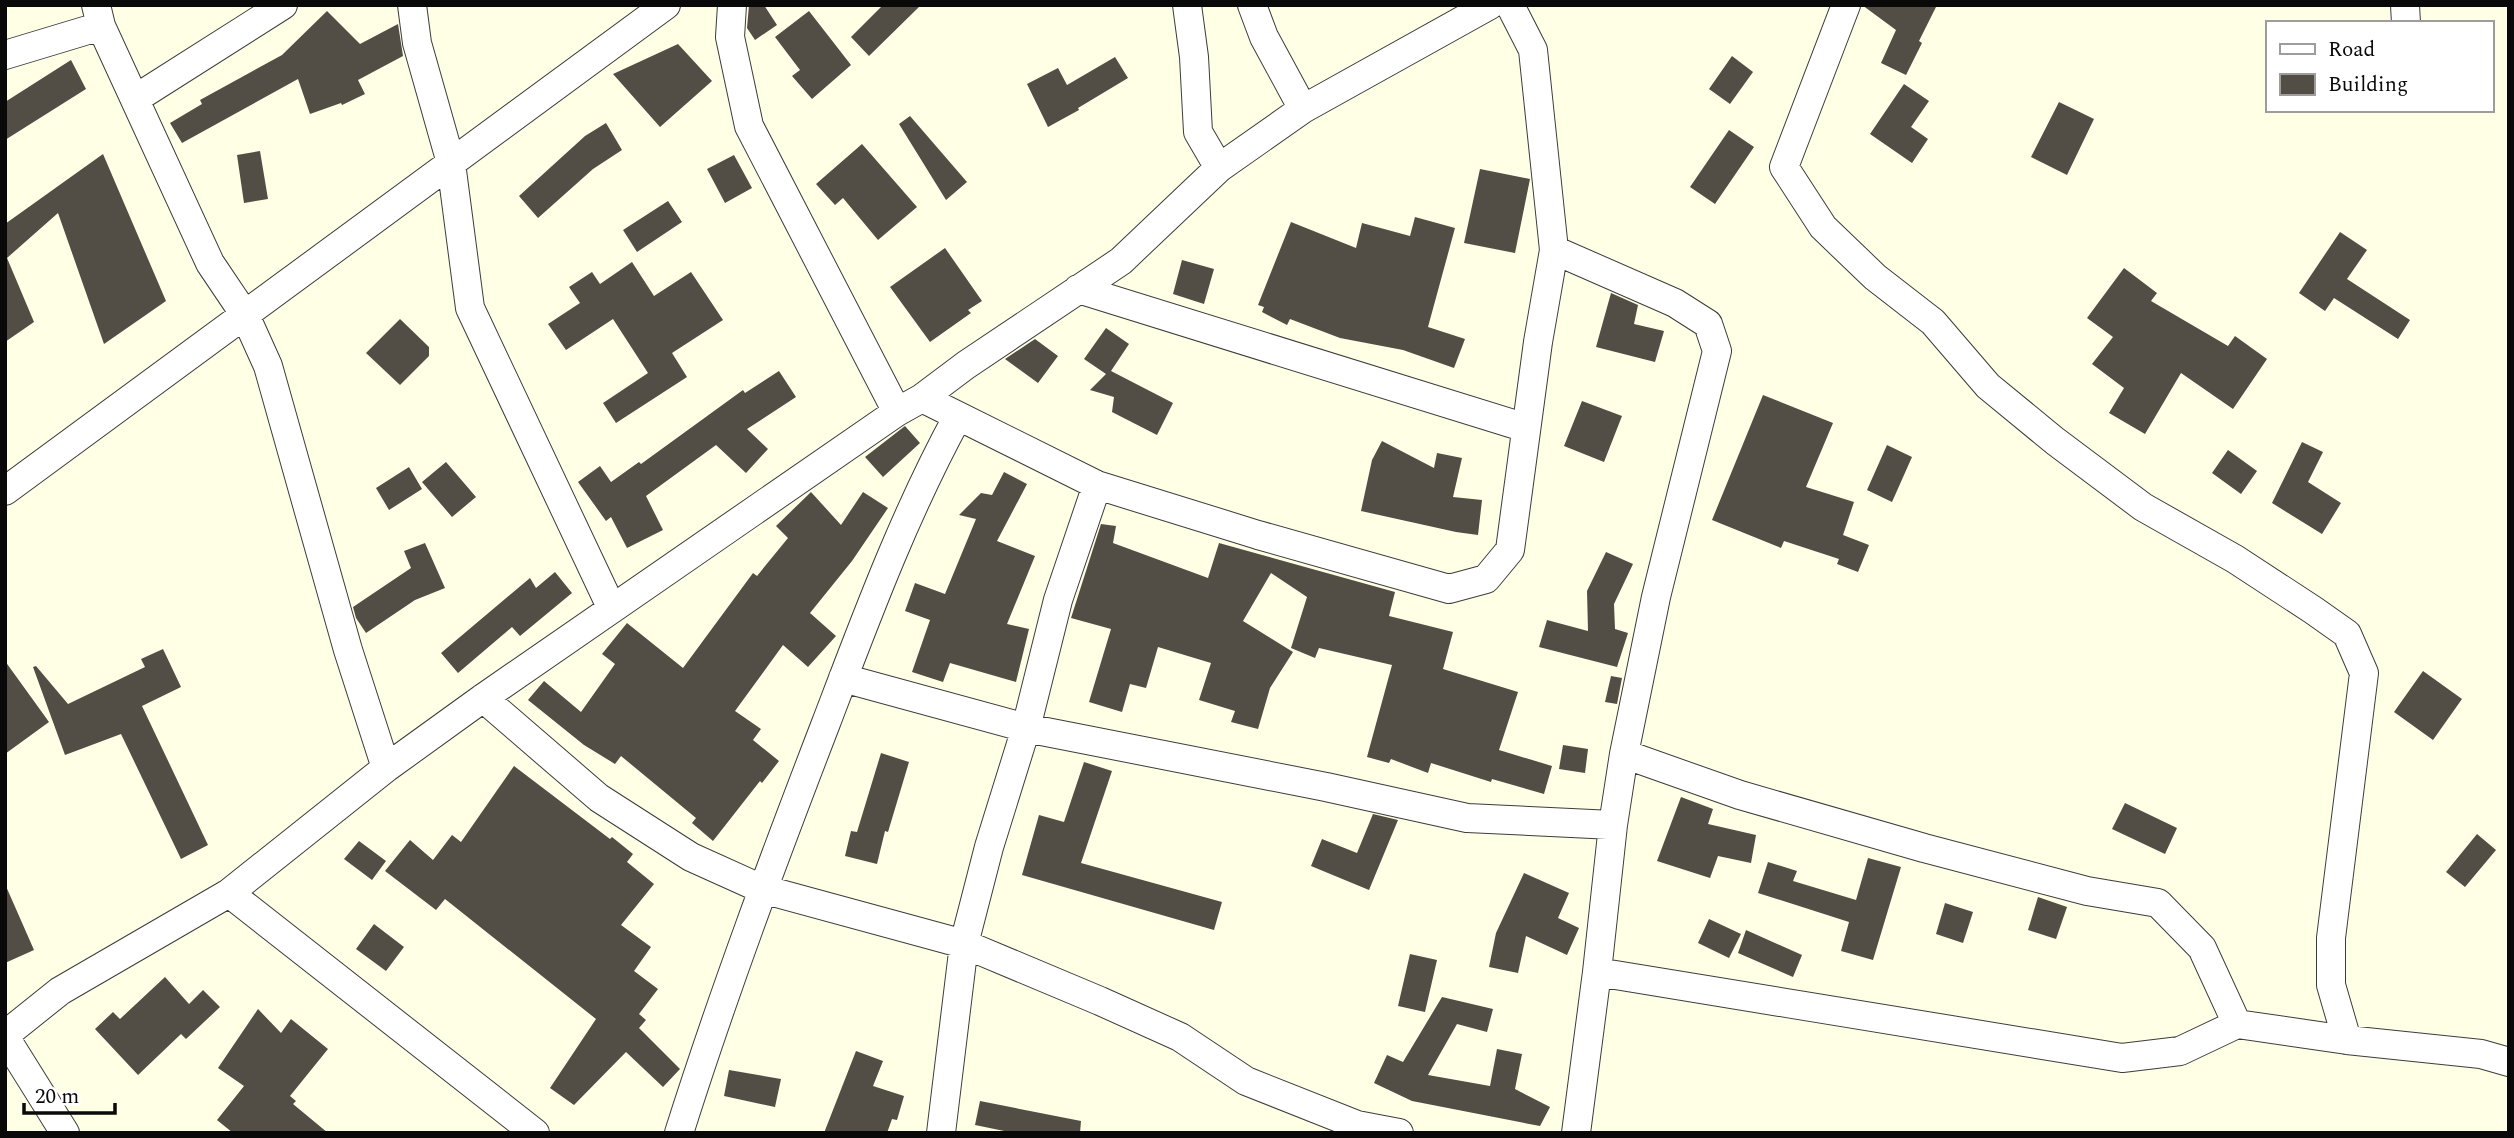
<svg xmlns="http://www.w3.org/2000/svg" width="2514" height="1138" font-family="Spectral,serif">
<rect width="100%" height="100%" fill="#ffffe6"/>
<!-- building -->
<path fill="#524d45" d="M 749,5 L 764,5 L 777,25 L 755,40 L 747,28 Z
M 883,5 L 921,5 L 869,56 L 851,37 Z
M 1862,5 L 1937,5 L 1919,41 L 1922,43 L 1906,75 L 1881,63 L 1896,30 Z
M 327,11 L 360,44 L 398,24 L 403,56 L 358,80 L 365,94 L 342,105 L 341,103 L 310,114 L 298,79 L 182,143 L 170,123 L 202,104 L 200,100 L 282,55 Z
M 809,11 L 851,65 L 812,99 L 792,76 L 800,70 L 775,37 Z
M 678,44 L 712,81 L 660,127 L 613,74 Z
M 1732,56 L 1753,72 L 1730,104 L 1709,89 Z
M 1115,57 L 1128,78 L 1078,108 L 1079,110 L 1048,127 L 1027,84 L 1058,68 L 1067,85 Z
M 71,60 L 86,89 L 5,140 L 5,102 Z
M 1904,84 L 1929,101 L 1911,127 L 1928,139 L 1912,163 L 1870,134 Z
M 2059,102 L 2094,119 L 2067,175 L 2031,157 Z
M 910,116 L 967,182 L 946,200 L 899,124 Z
M 606,123 L 622,150 L 593,169 L 538,218 L 519,196 L 585,136 Z
M 1729,130 L 1754,147 L 1715,204 L 1690,187 Z
M 862,144 L 917,207 L 878,240 L 843,198 L 835,205 L 816,184 Z
M 260,151 L 268,199 L 244,203 L 237,155 Z
M 103,154 L 166,301 L 104,344 L 58,213 L 7,258 L 34,322 L 5,342 L 5,224 Z
M 734,155 L 752,188 L 725,203 L 707,169 Z
M 1480,169 L 1530,179 L 1515,253 L 1464,243 Z
M 668,201 L 682,222 L 637,252 L 623,230 Z
M 1415,217 L 1455,228 L 1428,327 L 1465,339 L 1454,368 L 1403,350 L 1340,338 L 1290,319 L 1287,325 L 1262,312 L 1264,307 L 1258,305 L 1291,222 L 1356,248 L 1362,223 L 1410,236 Z
M 2340,232 L 2367,250 L 2347,279 L 2410,320 L 2398,339 L 2334,298 L 2325,311 L 2299,293 Z
M 945,248 L 982,301 L 968,310 L 971,313 L 930,342 L 890,287 Z
M 1182,260 L 1214,269 L 1204,304 L 1173,294 Z
M 632,262 L 654,296 L 691,272 L 723,320 L 672,353 L 687,377 L 616,423 L 603,403 L 648,373 L 613,319 L 566,350 L 548,324 L 580,303 L 569,287 L 592,272 L 600,284 Z
M 2124,268 L 2157,293 L 2151,301 L 2228,346 L 2235,336 L 2267,359 L 2233,409 L 2181,373 L 2145,434 L 2109,413 L 2124,388 L 2092,364 L 2113,337 L 2087,318 Z
M 1611,293 L 1638,305 L 1634,324 L 1664,331 L 1655,362 L 1596,347 Z
M 400,319 L 429,347 L 429,356 L 400,385 L 366,353 Z
M 1106,328 L 1129,344 L 1111,371 L 1173,403 L 1157,435 L 1112,412 L 1114,397 L 1090,390 L 1106,374 L 1084,359 Z
M 1035,339 L 1058,356 L 1038,383 L 1005,359 Z
M 779,371 L 796,397 L 747,429 L 768,449 L 746,473 L 716,445 L 646,496 L 663,530 L 627,548 L 611,517 L 606,521 L 578,482 L 600,466 L 611,482 L 639,462 L 641,464 L 743,390 L 745,393 Z
M 1763,395 L 1833,423 L 1806,487 L 1854,502 L 1843,535 L 1869,545 L 1858,572 L 1837,564 L 1839,559 L 1784,541 L 1781,548 L 1712,520 Z
M 1582,401 L 1622,416 L 1604,462 L 1564,446 Z
M 905,426 L 920,443 L 883,477 L 865,457 Z
M 1382,441 L 1434,468 L 1437,453 L 1462,458 L 1453,497 L 1482,500 L 1478,535 L 1456,532 L 1361,511 L 1372,460 Z
M 2302,442 L 2323,452 L 2308,482 L 2341,503 L 2322,534 L 2272,503 Z
M 1887,445 L 1912,457 L 1892,502 L 1867,490 Z
M 2228,450 L 2257,471 L 2241,494 L 2212,473 Z
M 446,462 L 476,497 L 452,517 L 422,482 Z
M 409,467 L 422,489 L 389,510 L 376,488 Z
M 1004,472 L 1027,484 L 997,541 L 1035,556 L 1007,624 L 1029,629 L 1016,682 L 950,663 L 943,682 L 912,672 L 930,620 L 905,611 L 915,583 L 945,594 L 976,519 L 959,515 L 981,493 L 992,495 Z
M 811,492 L 841,525 L 863,492 L 888,508 L 852,561 L 810,613 L 836,636 L 808,667 L 783,645 L 735,711 L 761,729 L 753,740 L 779,761 L 762,783 L 760,781 L 713,841 L 692,823 L 696,818 L 621,756 L 615,764 L 584,745 L 528,700 L 544,681 L 581,712 L 615,664 L 602,654 L 627,623 L 683,668 L 753,573 L 757,576 L 788,538 L 776,526 Z
M 1101,524 L 1116,526 L 1113,543 L 1208,578 L 1219,543 L 1395,592 L 1389,616 L 1453,632 L 1443,669 L 1518,692 L 1499,750 L 1552,766 L 1544,794 L 1492,779 L 1491,782 L 1431,763 L 1428,773 L 1391,759 L 1389,763 L 1367,757 L 1392,665 L 1319,648 L 1315,658 L 1291,648 L 1307,597 L 1271,573 L 1243,621 L 1293,652 L 1270,688 L 1258,729 L 1231,722 L 1235,711 L 1199,700 L 1211,663 L 1158,647 L 1146,688 L 1130,684 L 1122,712 L 1089,702 L 1111,629 L 1071,618 Z
M 425,543 L 445,588 L 415,600 L 366,633 L 356,618 L 353,607 L 411,568 L 404,551 Z
M 1606,552 L 1633,564 L 1614,604 L 1615,629 L 1628,633 L 1617,667 L 1539,647 L 1547,620 L 1588,631 L 1587,591 Z
M 555,572 L 572,593 L 520,636 L 512,627 L 458,673 L 441,653 L 530,578 L 536,588 Z
M 163,649 L 181,687 L 142,706 L 208,845 L 181,859 L 121,734 L 65,755 L 33,667 L 36,666 L 68,704 L 145,667 L 141,659 Z
M 5,661 L 49,722 L 5,754 Z
M 2423,671 L 2462,699 L 2433,740 L 2394,712 Z
M 1611,676 L 1622,678 L 1617,704 L 1605,702 Z
M 1563,745 L 1588,749 L 1585,773 L 1559,769 Z
M 881,753 L 909,762 L 888,832 L 885,831 L 877,864 L 845,856 L 851,831 L 857,832 Z
M 1084,762 L 1112,771 L 1081,863 L 1222,902 L 1214,930 L 1022,875 L 1039,815 L 1064,822 Z
M 514,766 L 610,839 L 612,837 L 633,854 L 627,862 L 654,884 L 621,925 L 651,947 L 634,971 L 658,989 L 639,1014 L 646,1020 L 639,1028 L 680,1069 L 663,1087 L 626,1052 L 574,1105 L 550,1088 L 596,1019 L 445,899 L 436,910 L 385,871 L 410,840 L 433,860 L 452,835 L 461,842 Z
M 1681,797 L 1713,809 L 1708,824 L 1756,835 L 1751,863 L 1718,856 L 1710,878 L 1657,861 Z
M 2125,803 L 2177,828 L 2165,854 L 2112,829 Z
M 1373,814 L 1398,820 L 1369,890 L 1311,866 L 1322,839 L 1357,853 Z
M 2477,834 L 2496,850 L 2465,887 L 2446,872 Z
M 359,841 L 386,861 L 372,880 L 344,859 Z
M 1868,858 L 1901,867 L 1873,960 L 1841,951 L 1849,922 L 1758,893 L 1768,862 L 1797,871 L 1793,881 L 1856,900 Z
M 1524,873 L 1569,893 L 1558,918 L 1579,928 L 1567,955 L 1526,936 L 1518,973 L 1489,967 L 1496,933 Z
M 5,884 L 34,950 L 5,963 Z
M 2038,897 L 2067,907 L 2056,939 L 2028,930 Z
M 1945,903 L 1973,912 L 1963,943 L 1936,934 Z
M 1709,919 L 1741,934 L 1729,958 L 1698,943 Z
M 374,924 L 404,947 L 386,971 L 356,949 Z
M 1746,930 L 1802,955 L 1793,977 L 1738,953 Z
M 1410,954 L 1437,960 L 1425,1012 L 1398,1006 Z
M 165,977 L 189,1004 L 203,990 L 220,1007 L 186,1039 L 181,1034 L 138,1075 L 95,1029 L 113,1012 L 120,1019 Z
M 1442,997 L 1493,1009 L 1487,1032 L 1457,1024 L 1428,1075 L 1490,1086 L 1497,1049 L 1522,1054 L 1515,1089 L 1550,1107 L 1540,1126 L 1412,1101 L 1374,1083 L 1387,1055 L 1403,1062 Z
M 258,1009 L 281,1033 L 291,1019 L 328,1049 L 290,1096 L 296,1101 L 293,1104 L 328,1133 L 233,1133 L 217,1120 L 244,1086 L 218,1068 Z
M 856,1051 L 883,1061 L 873,1086 L 904,1096 L 897,1120 L 892,1119 L 887,1133 L 824,1133 Z
M 729,1070 L 781,1079 L 775,1107 L 724,1096 Z
M 980,1101 L 1081,1121 L 1080,1133 L 1014,1133 L 975,1125 Z"/>
<g fill="none" stroke-linecap="round" stroke-linejoin="round">
<!-- minor casing -->
<g stroke="#3c3c3c" stroke-width="30">
<path id="minor" d="M 96,5 L 101,26 L 210,263 L 245,315 L 268,366 L 348,650 L 386,768
M 412,5 L 417,43 L 451,163 L 470,308 L 612,609
M 732,5 L 730,37 L 749,126 L 897,412
M 1187,5 L 1194,57 L 1198,132 L 1219,168
M 1252,5 L 1264,37 L 1303,109
M 1510,5 L 1533,50 L 1554,250 L 1675,303 L 1708,324 L 1717,351 L 1656,597 L 1624,754 L 1613,825 L 1597,972 L 1576,1133
M 1846,5 L 1784,167 L 1823,227 L 1875,277 L 1933,322 L 1988,386 L 2055,441 L 2143,507 L 2235,559 L 2313,610 L 2347,634 L 2364,673 L 2331,938 L 2331,985 L 2347,1040
M 2405,5 L 2406,23
M 5,55 L 101,26
M 135,99 L 283,5
M 1078,289 L 1526,428
M 922,398 L 1097,485 L 1258,535 L 1449,589 L 1486,579 L 1510,550 L 1538,342 L 1554,250
M 5,491 L 666,5
M 843,678 L 1026,728 L 1326,787 L 1467,818 L 1613,825
M 483,698 L 599,798 L 691,857 L 762,889 L 964,944 L 1100,1001 L 1180,1037 L 1246,1081 L 1357,1125 L 1399,1133
M 1624,754 L 1740,795 L 1924,848 L 2087,891 L 2158,903 L 2202,948 L 2237,1024 L 2347,1040 L 2481,1054 L 2509,1062
M 229,893 L 535,1133
M 1597,972 L 2122,1058 L 2180,1051 L 2237,1024
M 5,1035 L 60,991 L 229,893 L 386,768 L 483,698 L 897,412 L 922,398 L 966,365 L 1121,261 L 1219,168 L 1303,109 L 1490,5
M 5,1037 L 65,1133
M 679,1133 C 723,994 774,858 826,723 C 866,618 904,515 958,416
M 941,1133 L 964,944 L 989,847 L 1026,728 L 1058,600 L 1097,485"/>
</g>
<!-- minor -->
<use href="#minor" stroke="#fff" stroke-width="28"/>
</g>
<!-- border -->
<rect width="2514" height="1138" fill="none" stroke="#090909" stroke-width="14"/>
<!-- legend -->
<rect x="2266" y="21" width="228" height="91" fill="#ffffff" stroke="#9d9d9d" stroke-width="2"/>
<rect x="2280" y="44" width="35" height="10" fill="#ffffff" stroke="#9d9d9d" stroke-width="2"/>
<text x="2328" y="56" font-size="21" fill="#090909">Road</text>
<rect x="2280" y="74" width="35" height="21" fill="#524d45" stroke="#9d9d9d" stroke-width="2"/>
<text x="2328" y="91" font-size="21" fill="#090909">Building</text>
<!-- scale -->
<path d="M24 1103v10h91v-10" fill="none" stroke="#090909" stroke-width="3.5"/>
<text x="35" y="1103" font-size="21" fill="#090909" stroke="#ffffff" stroke-width="5" paint-order="stroke">20 m</text>
</svg>
